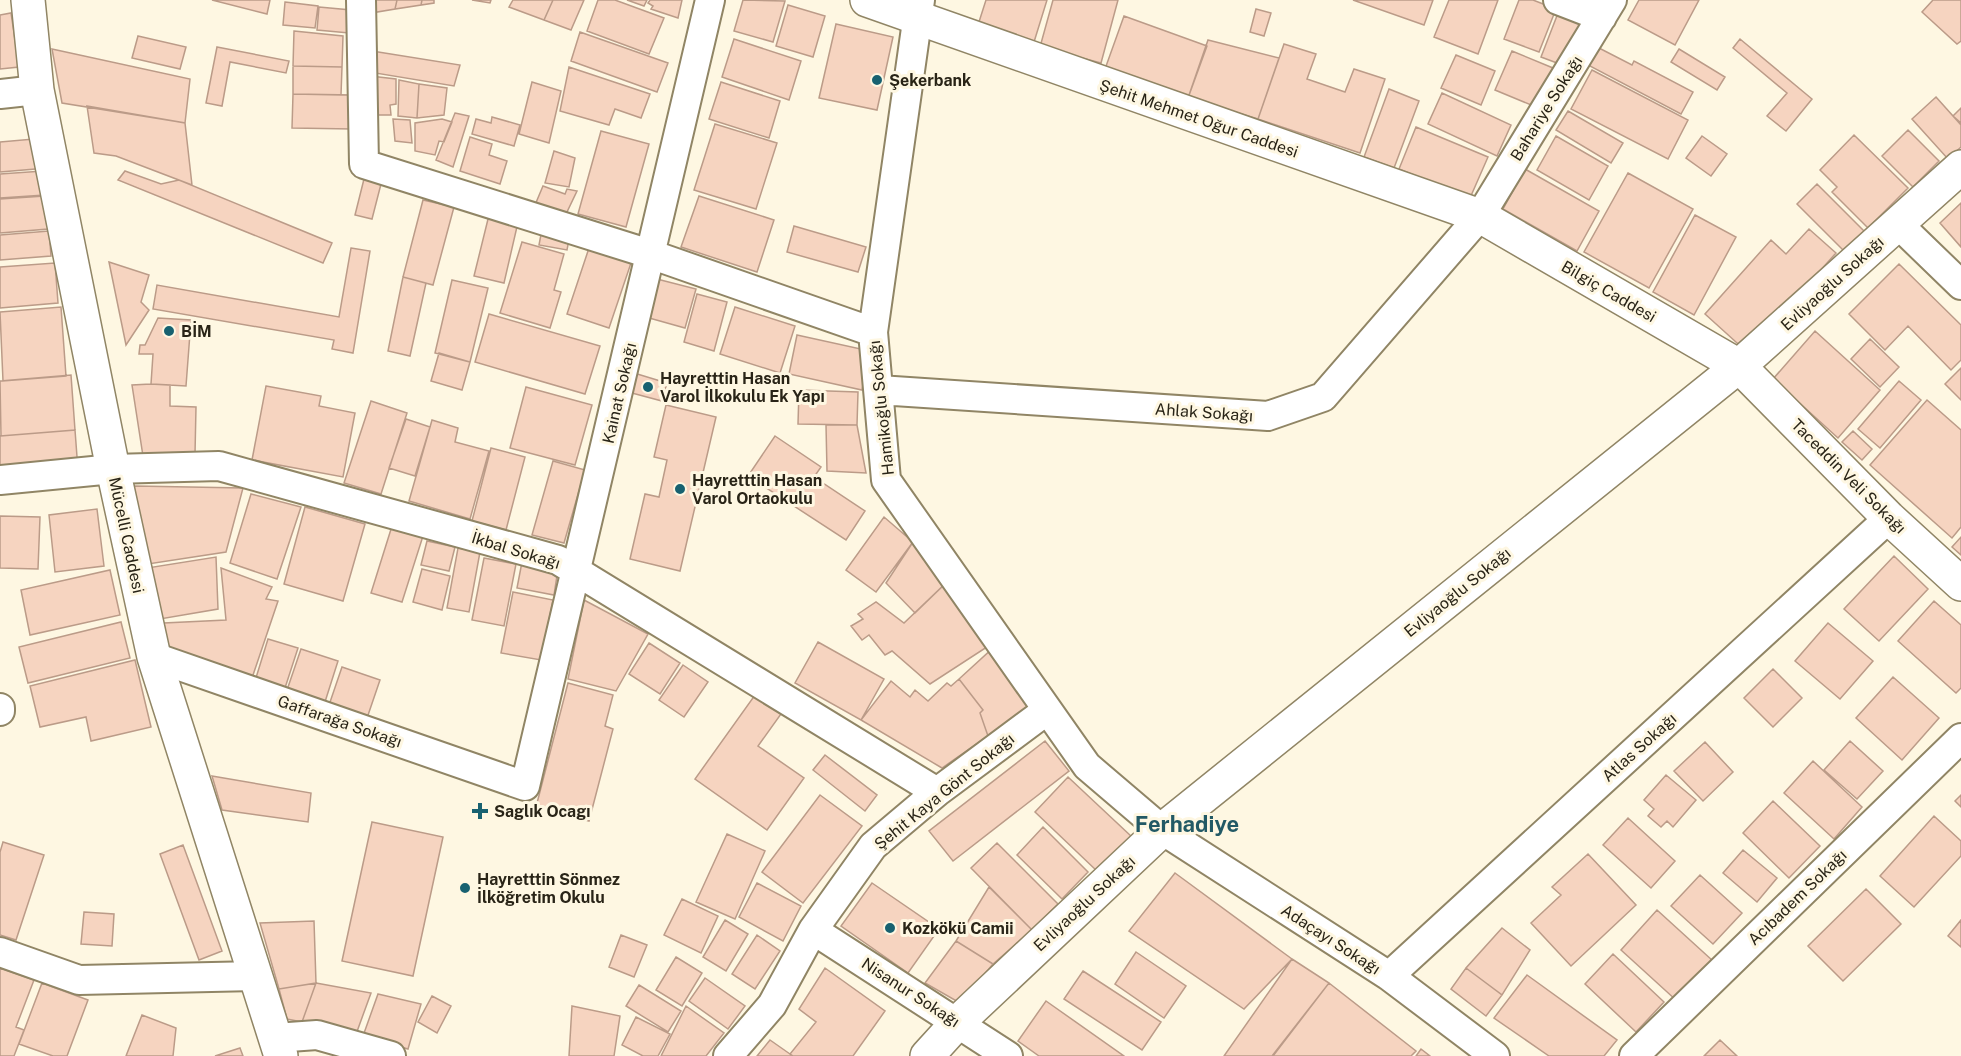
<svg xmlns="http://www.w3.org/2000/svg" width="1961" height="1056" font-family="'Public Sans',sans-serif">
<rect width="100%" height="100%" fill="#fef7e2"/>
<!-- building -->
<path fill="#f6d4c0" stroke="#bb9b88" stroke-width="1.5" d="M 212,0 L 270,0 L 267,14 Z
M 371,0 L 397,0 L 395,9 L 371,13 Z
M 397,0 L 422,0 L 421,5 L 395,9 Z
M 422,0 L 434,0 L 434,3 L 421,5 Z
M 472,0 L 491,0 L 490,3 Z
M 513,0 L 553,0 L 544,20 L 509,7 Z
M 553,0 L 584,0 L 571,30 L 544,20 Z
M 598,0 L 615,0 L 664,18 L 649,54 L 587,31 Z
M 627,0 L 647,0 L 644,6 Z
M 650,0 L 682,0 L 678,18 L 651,9 L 653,6 L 648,3 Z
M 743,0 L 785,1 L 773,42 L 734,31 Z
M 986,0 L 1047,0 L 1034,42 L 978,25 Z
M 1053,0 L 1118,0 L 1101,63 L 1040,47 Z
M 1353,0 L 1433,0 L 1424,25 Z
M 1449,0 L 1498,0 L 1478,54 L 1434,37 Z
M 1519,0 L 1533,0 L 1556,9 L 1539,52 L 1504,39 Z
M 1639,0 L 1699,0 L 1675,45 L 1628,20 Z
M 1933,0 L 1961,0 L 1961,41 L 1957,44 L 1922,12 Z
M 285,2 L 318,6 L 315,28 L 283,25 Z
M 788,5 L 825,16 L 813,57 L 776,46 Z
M 319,7 L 351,10 L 349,33 L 317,30 Z
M 1560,8 L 1584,18 L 1565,66 L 1541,57 Z
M 1256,9 L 1271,13 L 1264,36 L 1250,32 Z
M 11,13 L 19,67 L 0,69 L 0,15 Z
M 1124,16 L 1207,46 L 1188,98 L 1105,69 Z
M 836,24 L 893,37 L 877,110 L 819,98 Z
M 294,31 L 343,36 L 342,67 L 293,66 Z
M 580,32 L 668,63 L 657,92 L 571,61 Z
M 138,36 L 186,47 L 180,69 L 132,58 Z
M 734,39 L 801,61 L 789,100 L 722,77 Z
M 1740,39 L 1812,99 L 1786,131 L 1767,116 L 1787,93 L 1733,48 Z
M 1208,40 L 1279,58 L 1258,119 L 1188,98 Z
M 1284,44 L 1316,54 L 1307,79 L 1345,92 L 1354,69 L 1385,79 L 1360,153 L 1258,119 Z
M 217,47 L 289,61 L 286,73 L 230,62 L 222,106 L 206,103 Z
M 1597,47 L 1632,65 L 1634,61 L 1693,92 L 1681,114 L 1588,65 Z
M 52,49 L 190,79 L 185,123 L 62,103 Z
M 1679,49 L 1725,77 L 1717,90 L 1671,62 Z
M 372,51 L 460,65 L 454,86 L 369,72 Z
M 1512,51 L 1553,68 L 1536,107 L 1495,90 Z
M 1456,55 L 1495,71 L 1481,105 L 1441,88 Z
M 293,66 L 342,67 L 341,95 L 293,94 Z
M 569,67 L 650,94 L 641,118 L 615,109 L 609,125 L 560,111 Z
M 1592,70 L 1688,120 L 1668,159 L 1571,109 Z
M 370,76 L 396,79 L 396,104 L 390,105 L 391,115 L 375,115 Z
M 399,80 L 419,84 L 417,118 L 398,116 Z
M 532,82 L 561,91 L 549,143 L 519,134 Z
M 721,82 L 780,101 L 769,138 L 709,119 Z
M 419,84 L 447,88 L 444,115 L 417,118 Z
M 1389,89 L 1419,101 L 1394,168 L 1364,157 Z
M 1442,93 L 1511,125 L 1497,156 L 1428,124 Z
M 293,94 L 353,95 L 352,129 L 292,128 Z
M 1936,97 L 1961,125 L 1961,147 L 1948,159 L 1912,119 Z
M 87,106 L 185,123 L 192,185 L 116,156 L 94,153 Z
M 1961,108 L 1961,123 L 1953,116 Z
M 1568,111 L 1623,143 L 1611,163 L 1556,130 Z
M 455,113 L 469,116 L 453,167 L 436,160 Z
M 492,117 L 520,125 L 514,146 L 472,134 L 476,119 L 491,123 Z
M 393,119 L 410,120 L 412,143 L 395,141 Z
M 442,119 L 452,122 L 444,142 L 439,141 L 435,155 L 415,151 L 415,123 Z
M 715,124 L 777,143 L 756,209 L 694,190 Z
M 1416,127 L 1488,157 L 1470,198 L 1399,169 Z
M 1908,130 L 1939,161 L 1913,187 L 1882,156 Z
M 601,131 L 649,144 L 626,227 L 578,214 Z
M 1854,135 L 1908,188 L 1868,228 L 1832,192 L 1837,187 L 1820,170 Z
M 1556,136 L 1608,166 L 1589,200 L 1537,170 Z
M 1702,136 L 1727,154 L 1711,176 L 1686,158 Z
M 470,137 L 492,144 L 489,155 L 507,161 L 500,184 L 460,171 Z
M 45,138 L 47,168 L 0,172 L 0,142 Z
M 554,151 L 575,158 L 569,187 L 545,183 Z
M 1525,169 L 1599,211 L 1577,251 L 1503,209 Z
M 43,171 L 45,195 L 0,198 L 0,174 Z
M 125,171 L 161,184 L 179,180 L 332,243 L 323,263 L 118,180 Z
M 1628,173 L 1693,209 L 1649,288 L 1584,252 Z
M 364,179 L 381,184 L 372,219 L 355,215 Z
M 1817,184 L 1865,232 L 1845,252 L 1797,204 Z
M 543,186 L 565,194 L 567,189 L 577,191 L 566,214 L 535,205 Z
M 45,196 L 48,229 L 0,233 L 0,199 Z
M 699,196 L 774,220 L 757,272 L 681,247 Z
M 423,200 L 454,207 L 433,285 L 403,277 Z
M 1961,203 L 1961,247 L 1940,223 Z
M 490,211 L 519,218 L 504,283 L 474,276 Z
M 1695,215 L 1736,237 L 1694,315 L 1653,292 Z
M 794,226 L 866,247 L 858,272 L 787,252 Z
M 542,229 L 570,234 L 567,250 L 539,245 Z
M 1809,229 L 1836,253 L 1747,352 L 1705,314 L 1771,240 L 1786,254 Z
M 49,231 L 51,256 L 0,260 L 0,235 Z
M 522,242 L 564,254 L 554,290 L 561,292 L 550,328 L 500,313 Z
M 351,248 L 370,251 L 353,353 L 332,349 L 334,340 L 153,309 L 157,285 L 339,317 Z
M 589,248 L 631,263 L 609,328 L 567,314 Z
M 109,262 L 149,275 L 141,302 L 149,310 L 126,345 Z
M 55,263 L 58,303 L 0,308 L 0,267 Z
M 1899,264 L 1961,325 L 1961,360 L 1951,370 L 1908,326 L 1885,350 L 1849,314 Z
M 403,277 L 426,283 L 410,356 L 388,351 Z
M 653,278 L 696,289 L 685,328 L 642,316 Z
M 452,280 L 488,288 L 470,362 L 435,353 Z
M 697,294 L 727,302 L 714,351 L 684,342 Z
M 61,307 L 66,376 L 3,381 L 0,312 Z
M 735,307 L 795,326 L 780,373 L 720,354 Z
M 489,314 L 600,346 L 585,394 L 475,362 Z
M 158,318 L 191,320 L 186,386 L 151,384 L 153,354 L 139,354 L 140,345 L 145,345 Z
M 1815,331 L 1880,390 L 1838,438 L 1773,379 Z
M 797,335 L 870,351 L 862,390 L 789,374 Z
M 1870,339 L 1899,367 L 1880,387 L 1851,359 Z
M 439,353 L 470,362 L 462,390 L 431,381 Z
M 1961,368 L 1961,400 L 1945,384 Z
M 634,373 L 667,383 L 662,401 L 628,392 Z
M 71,375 L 75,430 L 1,436 L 0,381 Z
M 1899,381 L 1921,400 L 1880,448 L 1858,429 Z
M 151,384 L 170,385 L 170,406 L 196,407 L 195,454 L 143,456 L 132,385 Z
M 266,386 L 321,396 L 319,406 L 355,413 L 343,477 L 252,460 Z
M 526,387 L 592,405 L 575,465 L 510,448 Z
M 799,390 L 858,392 L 857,425 L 798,424 Z
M 1927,400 L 1961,430 L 1961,527 L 1952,538 L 1870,465 Z
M 371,401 L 407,413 L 381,494 L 344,483 Z
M 666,405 L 716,417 L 680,571 L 630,559 L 645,494 L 659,497 L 667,460 L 654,457 Z
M 406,419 L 430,427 L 415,476 L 389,468 Z
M 432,420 L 458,428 L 455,442 L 489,451 L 470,519 L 409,501 Z
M 826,425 L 857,425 L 866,473 L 827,471 Z
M 75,430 L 78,470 L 0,473 L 0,436 Z
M 1853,431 L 1872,449 L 1862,460 L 1842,442 Z
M 775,436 L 821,467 L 814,477 L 865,511 L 846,540 L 748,476 Z
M 491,448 L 525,457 L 506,530 L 472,521 Z
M 553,461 L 585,470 L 564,543 L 532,535 Z
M 135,486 L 243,488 L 226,552 L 148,564 L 128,493 Z
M 251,494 L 301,507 L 277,579 L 230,563 Z
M 305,507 L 365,524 L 343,601 L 284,584 Z
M 97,509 L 104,566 L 55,572 L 49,515 Z
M 0,516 L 40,517 L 38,569 L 0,568 Z
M 884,517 L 913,542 L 876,592 L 846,570 Z
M 392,526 L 423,536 L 402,602 L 371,593 Z
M 1961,537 L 1961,555 L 1952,547 Z
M 427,541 L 455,547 L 449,571 L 421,565 Z
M 913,542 L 946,583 L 915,613 L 886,583 Z
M 458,548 L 480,552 L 469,612 L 447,608 Z
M 1894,556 L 1928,589 L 1879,641 L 1844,609 Z
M 216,557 L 218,609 L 160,619 L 147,568 Z
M 484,558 L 516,564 L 504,626 L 472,620 Z
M 522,562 L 558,569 L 554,595 L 517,588 Z
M 221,568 L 272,587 L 266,599 L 278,601 L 251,681 L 169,656 L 164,623 L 226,620 Z
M 422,569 L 450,576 L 442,610 L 413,602 Z
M 110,570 L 120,615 L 30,635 L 21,590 Z
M 946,583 L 990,645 L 930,684 L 892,651 L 885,655 L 869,635 L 862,640 L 851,626 L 863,619 L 858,614 L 876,602 L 904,623 Z
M 513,592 L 553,600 L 541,660 L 501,653 Z
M 584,600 L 648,634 L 616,691 L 568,679 Z
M 1934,601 L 1961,625 L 1961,688 L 1956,693 L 1898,641 Z
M 121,622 L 130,658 L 28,683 L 19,647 Z
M 1828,623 L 1873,661 L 1840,699 L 1795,661 Z
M 268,639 L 298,648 L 284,691 L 255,681 Z
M 818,642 L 884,679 L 861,720 L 795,683 Z
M 649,643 L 680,663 L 660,694 L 629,674 Z
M 993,648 L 1031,705 L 988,736 L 980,713 L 983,710 L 959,679 Z
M 301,649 L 338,661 L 324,705 L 286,693 Z
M 135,660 L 151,727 L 91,741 L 86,717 L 40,727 L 30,686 Z
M 683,665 L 708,682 L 684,717 L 659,700 Z
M 342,667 L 380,680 L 366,721 L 328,708 Z
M 1773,669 L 1802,698 L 1773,727 L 1744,698 Z
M 1893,677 L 1939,718 L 1902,760 L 1856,718 Z
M 959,679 L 983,710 L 980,713 L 988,736 L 942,768 L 861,720 L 891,681 L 910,697 L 915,690 L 928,701 L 947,683 L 951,686 Z
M 568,683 L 613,695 L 605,726 L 613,729 L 589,821 L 536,807 Z
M 755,695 L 781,714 L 758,746 L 804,778 L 767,830 L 695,779 Z
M 1045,741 L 1069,771 L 953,861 L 929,831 Z
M 1850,741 L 1883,771 L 1857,799 L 1824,770 Z
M 1705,742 L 1733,772 L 1703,801 L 1674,771 Z
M 825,755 L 877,795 L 865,811 L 813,770 Z
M 1813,761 L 1862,807 L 1834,839 L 1784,793 Z
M 1666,775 L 1696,800 L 1673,827 L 1667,821 L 1661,827 L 1648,816 L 1654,809 L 1644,800 Z
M 212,776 L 311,793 L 308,822 L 222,810 Z
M 1068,777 L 1132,837 L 1098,872 L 1035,812 Z
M 820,795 L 862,826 L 803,903 L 762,872 Z
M 1961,795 L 1961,807 L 1955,801 Z
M 1773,801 L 1820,846 L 1789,878 L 1743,833 Z
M 1934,816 L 1961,841 L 1961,856 L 1914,907 L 1880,876 Z
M 1628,818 L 1675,861 L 1651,888 L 1603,845 Z
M 372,822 L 443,837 L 413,976 L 342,961 Z
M 1043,827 L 1088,872 L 1062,899 L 1017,855 Z
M 727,834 L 765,851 L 735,919 L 696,902 Z
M 3,842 L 44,855 L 16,940 L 0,935 L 0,852 Z
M 997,843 L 1058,904 L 1032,930 L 971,868 Z
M 183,845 L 222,951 L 199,960 L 160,854 Z
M 1743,850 L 1777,878 L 1757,902 L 1723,873 Z
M 1588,854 L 1636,905 L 1571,966 L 1531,923 L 1561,895 L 1552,887 Z
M 1175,873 L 1292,959 L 1244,1009 L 1129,931 Z
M 1700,875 L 1742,913 L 1713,944 L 1671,906 Z
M 757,883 L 801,906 L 783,941 L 739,917 Z
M 872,883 L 939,929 L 908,973 L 841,926 Z
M 989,887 L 1032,930 L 993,964 L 956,941 Z
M 1866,889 L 1901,924 L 1843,981 L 1808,946 Z
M 682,899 L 718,916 L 701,953 L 664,935 Z
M 1657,910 L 1713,961 L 1677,1001 L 1621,950 Z
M 84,912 L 114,914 L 112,946 L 81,944 Z
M 725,920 L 748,934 L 726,971 L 703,957 Z
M 1961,920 L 1961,947 L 1948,936 Z
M 314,921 L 316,983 L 279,989 L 260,923 Z
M 1502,928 L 1530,950 L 1502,995 L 1466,968 Z
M 621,935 L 647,945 L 634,977 L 609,967 Z
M 757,935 L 780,951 L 755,989 L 732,974 Z
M 956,941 L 993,964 L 960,1003 L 925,983 Z
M 1136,952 L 1186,986 L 1164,1018 L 1115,984 Z
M 1613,954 L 1664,1002 L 1636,1032 L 1585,984 Z
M 676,957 L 702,973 L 682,1006 L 656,990 Z
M 1292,959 L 1329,983 L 1273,1056 L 1224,1056 Z
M 0,968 L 34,980 L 16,1027 L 24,1030 L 14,1056 L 0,1056 Z
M 825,968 L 885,1011 L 853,1056 L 793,1056 L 790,1054 L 816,1022 L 799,1009 Z
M 1466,968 L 1502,995 L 1486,1016 L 1451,989 Z
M 1083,971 L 1161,1022 L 1142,1050 L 1064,999 Z
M 1527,975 L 1617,1040 L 1604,1056 L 1549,1056 L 1494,1018 Z
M 705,978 L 745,1006 L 728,1029 L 689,1001 Z
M 42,983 L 88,1000 L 67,1056 L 53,1056 L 19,1044 Z
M 316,983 L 371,993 L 355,1037 L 302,1022 Z
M 316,983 L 302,1022 L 287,1019 L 279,989 Z
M 1329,983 L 1416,1051 L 1411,1056 L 1272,1056 Z
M 639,985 L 681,1011 L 668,1032 L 626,1006 Z
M 378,994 L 421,1004 L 408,1049 L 363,1036 Z
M 432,996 L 451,1006 L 437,1033 L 418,1022 Z
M 1046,1001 L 1124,1056 L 1039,1056 L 1018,1041 Z
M 572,1006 L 620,1016 L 614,1056 L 569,1056 Z
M 686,1006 L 724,1033 L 706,1056 L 661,1056 Z
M 142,1015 L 176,1028 L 173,1056 L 126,1056 Z
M 636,1017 L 670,1034 L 658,1056 L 643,1056 L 622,1045 Z
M 770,1040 L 790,1054 L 793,1056 L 757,1056 Z
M 1720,1040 L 1737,1056 L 1704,1056 Z
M 240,1048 L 243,1056 L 215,1056 Z
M 1421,1049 L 1430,1056 L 1416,1056 Z"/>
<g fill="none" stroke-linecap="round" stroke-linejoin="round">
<!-- minor casing -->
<g stroke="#908565" stroke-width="32">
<path id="minor" d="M 361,0 L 364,164 L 650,254 L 873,332
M 920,0 L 873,332 L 886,480 L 1087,766 L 1162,830 L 1389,976 L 1495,1056
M 1558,0 L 1602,17
M 0,94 L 37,90
M 1898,224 L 1961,285
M 879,390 L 1268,416 L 1323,397 L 1480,216 L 1612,0
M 0,480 L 113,469 L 219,466 L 558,560 L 937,792
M 154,657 L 525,786 L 710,0
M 0,708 L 0,711
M 813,930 L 1008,1056
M 0,952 L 79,980 L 257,976
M 1389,976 L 1889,518
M 275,1038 L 317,1035 L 391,1056
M 728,1056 L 772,1005 L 813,930 L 873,846 L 937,792 L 1046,711
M 1634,1056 L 1961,738"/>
</g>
<!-- major casing -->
<g stroke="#908565" stroke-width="36">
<path id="major" d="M 28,0 L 37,90 L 113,469 L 154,657 L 281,1056
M 867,0 L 1480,216 L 1739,366 L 1889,518 L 1961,584
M 927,1056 L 958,1022 L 1162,830 L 1739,366 L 1961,167"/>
</g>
<!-- minor -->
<use href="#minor" stroke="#fff" stroke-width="28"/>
<!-- major -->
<use href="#major" stroke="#fff" stroke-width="33"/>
</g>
<!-- markers -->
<g fill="#186170" stroke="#fef7e2" stroke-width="2">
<circle cx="877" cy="80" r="6"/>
<circle cx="169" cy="331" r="6"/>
<circle cx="648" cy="387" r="6"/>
<circle cx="680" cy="489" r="6"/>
<path d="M477 802h6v6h6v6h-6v6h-6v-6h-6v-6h6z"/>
<circle cx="465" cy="888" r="6"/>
<circle cx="890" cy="928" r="6"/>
</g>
<g text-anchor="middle" stroke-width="6" stroke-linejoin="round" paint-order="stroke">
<!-- poi labels -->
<g font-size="16" font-weight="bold" fill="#292417" stroke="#fef7e2" text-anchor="start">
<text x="889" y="86">Şekerbank</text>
<text x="181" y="337">BİM</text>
<text x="660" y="384">Hayretttin Hasan<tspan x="660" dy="18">Varol İlkokulu Ek Yapı</tspan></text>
<text x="692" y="486">Hayretttin Hasan<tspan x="692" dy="18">Varol Ortaokulu</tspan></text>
<text x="494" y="817">Saglık Ocagı</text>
<text x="477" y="885">Hayretttin Sönmez<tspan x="477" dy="18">İlköğretim Okulu</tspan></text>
<text x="902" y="934">Kozkökü Camii</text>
</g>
<!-- street labels -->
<g font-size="16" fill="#292417" stroke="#fef7e2">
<text transform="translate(1546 108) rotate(-58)" y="6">Bahariye Sokağı</text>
<text transform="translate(1199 118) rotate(19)" y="6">Şehit Mehmet Oğur Caddesi</text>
<text transform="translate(1832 283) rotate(-42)" y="6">Evliyaoğlu Sokağı</text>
<text transform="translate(1609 291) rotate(30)" y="6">Bilgiç Caddesi</text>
<text transform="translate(619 393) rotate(-77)" y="6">Kainat Sokağı</text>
<text transform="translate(881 408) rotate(-96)" y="6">Hamikoğlu Sokağı</text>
<text transform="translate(1204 412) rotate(4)" y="6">Ahlak Sokağı</text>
<text transform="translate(1849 476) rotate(45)" y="6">Taceddin Veli Sokağı</text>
<text transform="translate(127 535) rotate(78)" y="6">Mücelli Caddesi</text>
<text transform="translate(516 550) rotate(17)" y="6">İkbal Sokağı</text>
<text transform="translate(1457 592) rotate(-39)" y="6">Evliyaoğlu Sokağı</text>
<text transform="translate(340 721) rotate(19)" y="6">Gaffarağa Sokağı</text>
<text transform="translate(1639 747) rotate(-42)" y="6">Atlas Sokağı</text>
<text transform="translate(944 791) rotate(-39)" y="6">Şehit Kaya Gönt Sokağı</text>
<text transform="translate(1797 897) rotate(-44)" y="6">Acıbadem Sokağı</text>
<text transform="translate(1084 903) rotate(-43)" y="6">Evliyaoğlu Sokağı</text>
<text transform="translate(1331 939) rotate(33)" y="6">Adaçayı Sokağı</text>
<text transform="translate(911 992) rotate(33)" y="6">Nisanur Sokağı</text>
</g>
<!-- district labels -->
<g font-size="22" font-weight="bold" fill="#225965" stroke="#fef7e2">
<text x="1187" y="832">Ferhadiye</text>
</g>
</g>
</svg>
